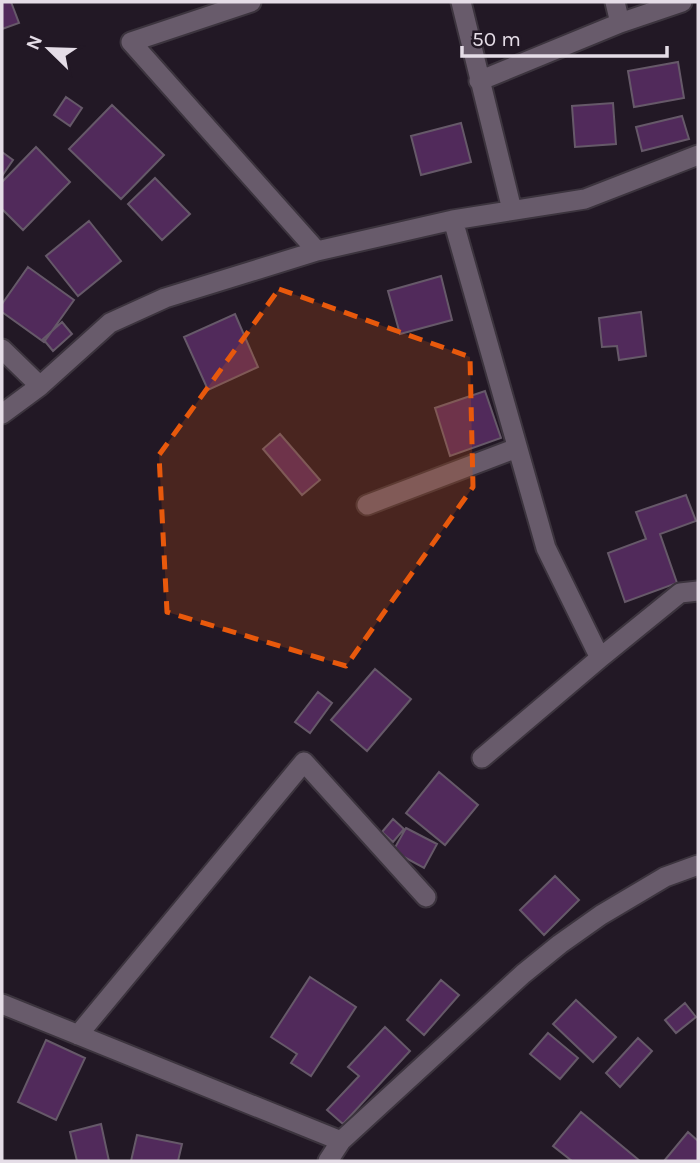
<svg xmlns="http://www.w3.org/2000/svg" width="700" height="1163" font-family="Karla,sans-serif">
<rect width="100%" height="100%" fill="#221825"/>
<!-- building -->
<path fill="#512a5b" stroke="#665969" stroke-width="2" d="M 2,2 L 11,2 L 19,23 L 2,29 Z
M 678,62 L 684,98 L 634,107 L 628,71 Z
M 66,97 L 82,108 L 70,126 L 54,115 Z
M 613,103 L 616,144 L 575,147 L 572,106 Z
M 112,105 L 164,155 L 121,199 L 69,149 Z
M 682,116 L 689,139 L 642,151 L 636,127 Z
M 461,123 L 471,162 L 421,175 L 411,136 Z
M 36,147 L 70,182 L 23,230 L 2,209 L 2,182 Z
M 2,152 L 13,160 L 2,176 Z
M 155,178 L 190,214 L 162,240 L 128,204 Z
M 89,221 L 121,261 L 78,296 L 46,256 Z
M 28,267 L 74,300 L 44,342 L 2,312 L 2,304 Z
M 441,276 L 452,320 L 400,334 L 388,291 Z
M 641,312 L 646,356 L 619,360 L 617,346 L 602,347 L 599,318 Z
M 235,314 L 258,367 L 208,390 L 184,337 Z
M 62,322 L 72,334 L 53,351 L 43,339 Z
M 485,391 L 501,438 L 450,456 L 435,408 Z
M 280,434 L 320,480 L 302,495 L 263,449 Z
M 686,495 L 696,521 L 660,534 L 677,583 L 625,602 L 608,553 L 646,539 L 636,512 Z
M 375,669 L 411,699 L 367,751 L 331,720 Z
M 318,692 L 332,703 L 310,733 L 295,722 Z
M 439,772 L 478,805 L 445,845 L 406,813 Z
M 393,819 L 404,829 L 393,842 L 382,832 Z
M 406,828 L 437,844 L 424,868 L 393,851 Z
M 555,876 L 579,900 L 544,935 L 520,910 Z
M 310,977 L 356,1007 L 311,1076 L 291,1063 L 297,1054 L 271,1037 Z
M 441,980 L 459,995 L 424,1035 L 407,1020 Z
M 576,1000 L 616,1037 L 593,1062 L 553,1024 Z
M 685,1003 L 696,1017 L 676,1033 L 665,1020 Z
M 385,1027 L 410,1051 L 343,1124 L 327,1110 L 359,1076 L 348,1067 Z
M 548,1033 L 578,1058 L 560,1079 L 530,1054 Z
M 638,1038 L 652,1051 L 620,1087 L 606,1073 Z
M 46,1040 L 85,1058 L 56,1120 L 18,1102 Z
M 581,1112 L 640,1161 L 572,1161 L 553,1146 Z
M 101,1124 L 109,1161 L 77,1161 L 70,1132 Z
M 688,1132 L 698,1141 L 698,1161 L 664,1161 Z
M 137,1135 L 182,1144 L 178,1161 L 131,1161 Z"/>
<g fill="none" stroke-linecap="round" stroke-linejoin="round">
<!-- minor casing -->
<g stroke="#3c343e" stroke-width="23">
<path id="minor" d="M 251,2 L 131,42 L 317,251
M 461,2 L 512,210
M 615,2 L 620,23
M 479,81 L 620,23 L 682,2
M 2,349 L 40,386
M 2,414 L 40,386 L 110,323 L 165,298 L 317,251 L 453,220
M 367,505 L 517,448
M 600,658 L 546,548 L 453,220 L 585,199 L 698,155
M 482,758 L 600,658 L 680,593 L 698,591
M 2,1004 L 341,1141
M 78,1035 L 304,762 L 426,897
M 328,1161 L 341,1141 L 523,974 L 560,944 L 601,915 L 665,877 L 698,865"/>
</g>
<!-- minor -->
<use href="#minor" stroke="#685b6b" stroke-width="19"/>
</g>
<!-- marked area -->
<path fill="#e8590c" fill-opacity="0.2" stroke="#e8590c" stroke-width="5" stroke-dasharray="14 9" stroke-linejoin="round" d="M 279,289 L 470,357 L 473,487 L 346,666 L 167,612 L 159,455 Z"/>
<!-- border -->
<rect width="700" height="1163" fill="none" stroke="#e5dde7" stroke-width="7"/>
<!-- north arrow -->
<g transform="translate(49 49) rotate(293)" stroke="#221825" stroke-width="5" paint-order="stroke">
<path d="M0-5L12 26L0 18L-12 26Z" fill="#e5dde7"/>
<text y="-10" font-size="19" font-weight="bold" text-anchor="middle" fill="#e5dde7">N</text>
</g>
<!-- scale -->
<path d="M462 46v10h205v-10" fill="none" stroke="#e5dde7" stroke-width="3.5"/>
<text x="472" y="46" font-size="21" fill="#e5dde7" stroke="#221825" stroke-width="5" paint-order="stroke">50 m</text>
</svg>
